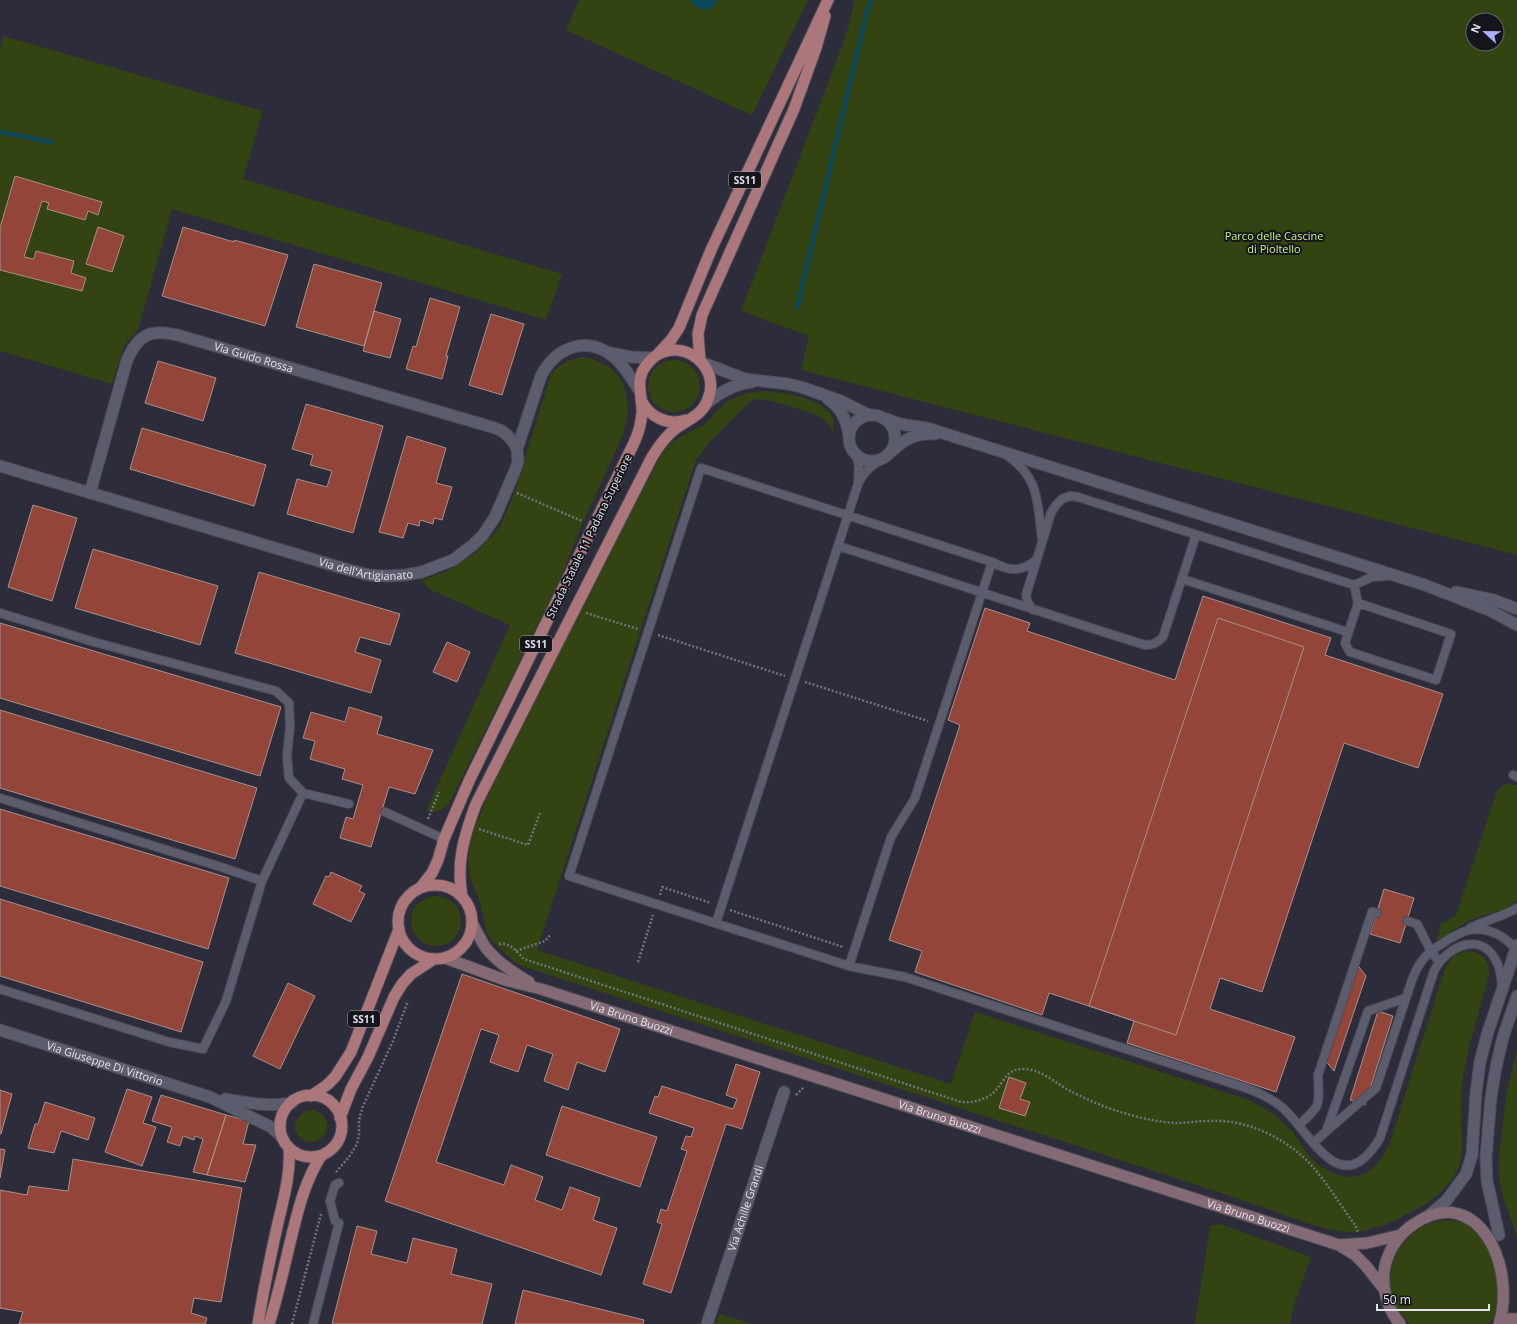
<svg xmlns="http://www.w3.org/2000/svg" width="1517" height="1324" font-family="'Open Sans',sans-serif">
<rect width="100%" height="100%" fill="#2c2c3b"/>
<!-- green -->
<path fill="#334311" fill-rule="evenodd" d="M 579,0 L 808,0 L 752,115 L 566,30 Z
M 855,0 L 1517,0 L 1517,555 L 801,370 L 809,336 L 741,311 L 845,38 ZM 1473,20 L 1497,20 L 1497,44 L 1473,44 Z
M 4,36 L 263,111 L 243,179 L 562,274 L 546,320 L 172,209 L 138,330 L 124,346 L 112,384 L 0,351 L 0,48 Z
M 581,357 L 591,358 L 609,367 L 617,374 L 623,384 L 626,395 L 628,407 L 627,418 L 623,435 L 580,529 L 561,578 L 448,805 C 441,811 436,812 426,811 L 510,625 L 429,589 L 422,580 L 447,571 L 474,554 L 499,528 L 513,497 L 551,374 C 560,364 568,360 581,357 Z
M648 386a26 26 0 1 1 52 0a26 26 0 1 1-52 0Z
M 762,391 C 781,392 829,398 834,421 C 834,424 833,429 833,433 C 831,427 828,422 822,418 C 813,413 768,399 759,399 C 753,399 749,402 745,406 L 708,444 L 696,460 L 537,950 L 951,1084 L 975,1012 L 1249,1100 C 1265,1108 1280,1118 1293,1132 C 1300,1141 1305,1152 1313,1160 C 1318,1166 1326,1170 1333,1173 C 1363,1185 1379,1167 1390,1142 L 1444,971 C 1447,965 1451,957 1458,954 C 1471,947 1488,954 1489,970 C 1489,973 1489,976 1488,979 C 1480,1010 1469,1041 1464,1072 C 1461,1085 1461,1100 1461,1114 C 1462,1145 1468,1166 1442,1191 C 1426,1208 1374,1233 1351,1232 C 1322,1231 1292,1217 1265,1208 C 1218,1192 1170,1176 1123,1161 C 923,1096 724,1032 525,967 L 517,964 L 509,957 L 491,940 L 487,933 L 480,902 L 470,878 L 468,866 L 471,837 L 493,783 L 563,644 L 661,455 L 668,446 L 678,438 L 704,425 L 727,401 L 748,393 Z
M 1508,784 L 1517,785 L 1517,900 C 1505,914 1487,912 1471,920 C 1458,926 1448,935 1436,942 L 1441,924 L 1455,916 L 1458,909 L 1496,793 L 1502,786 Z
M411 921a25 25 0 1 1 50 0a25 25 0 1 1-50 0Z
M 1517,1049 L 1517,1236 L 1503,1198 L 1499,1178 L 1499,1158 L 1506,1095 Z
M295 1126a16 16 0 1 1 32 0a16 16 0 1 1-32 0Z
M 1441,1220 C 1455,1221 1468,1221 1480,1228 C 1503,1242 1515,1274 1506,1299 C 1502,1309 1496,1317 1488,1324 L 1410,1324 C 1407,1320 1403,1317 1400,1313 C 1379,1284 1393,1245 1421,1227 C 1427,1224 1435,1222 1441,1220 Z
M 1221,1224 L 1311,1257 L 1294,1305 L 1290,1324 L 1195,1324 L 1210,1226 Z
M 720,1314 L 752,1324 L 715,1324 Z"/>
<!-- water -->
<path fill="#0d495a" d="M 690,0 L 718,0 L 710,10 C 701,9 694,8 690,0 Z"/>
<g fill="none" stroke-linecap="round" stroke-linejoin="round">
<!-- stream -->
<path stroke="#0d495a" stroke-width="4.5" d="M 0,132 L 51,142
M 797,308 L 867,11 L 871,0"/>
</g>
<!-- building -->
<path fill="#924538" stroke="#a7918d" d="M 15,176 L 102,202 L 98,215 L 88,211 L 85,220 L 47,209 L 49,203 L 42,201 L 24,257 L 34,259 L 36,251 L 74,261 L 71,273 L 86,278 L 82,291 L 0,270 L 0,228 Z
M 98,227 L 124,236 L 112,272 L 86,264 Z
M 183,227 L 234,242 L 234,240 L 288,255 L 265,326 L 162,296 Z
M 314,264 L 382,283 L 364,346 L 296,327 Z
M 430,298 L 460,307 L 446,356 L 448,356 L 442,379 L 406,369 L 413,346 L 416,347 Z
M 374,311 L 401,319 L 390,358 L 363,351 Z
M 491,314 L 524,324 L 502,395 L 469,385 Z
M 158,361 L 216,378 L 203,421 L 145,403 Z
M 306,404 L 383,426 L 353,533 L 287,514 L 297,479 L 327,487 L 332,471 L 310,465 L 313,455 L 292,449 Z
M 142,428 L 266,465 L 254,506 L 130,469 Z
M 407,436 L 446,448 L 436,483 L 452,487 L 442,520 L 434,518 L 433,524 L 420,520 L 419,526 L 408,523 L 403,538 L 379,532 Z
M 33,505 L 77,518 L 52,601 L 8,587 Z
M 93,549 L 218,586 L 200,645 L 75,608 Z
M 259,572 L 400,614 L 390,645 L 360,637 L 355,652 L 381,660 L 371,693 L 235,653 Z
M 1203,596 L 1331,638 L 1325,655 L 1443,694 L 1418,768 L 1344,743 L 1262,992 L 1220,978 L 1210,1009 L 1295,1037 L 1276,1092 L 1127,1043 L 1134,1021 L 1089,1006 L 1049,993 L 1042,1015 L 915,972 L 922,951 L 889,940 L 960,725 L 948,720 L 985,608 L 1030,623 L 1027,631 L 1175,680 Z
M 1218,618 L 1304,647 L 1176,1035 L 1089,1006 Z
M 0,623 L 281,707 L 260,776 L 0,698 Z
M 447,642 L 470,652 L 457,682 L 433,672 Z
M 349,707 L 382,717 L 377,734 L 433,750 L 415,794 L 389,787 L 371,847 L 340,838 L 346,817 L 353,819 L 363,785 L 342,779 L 345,769 L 310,759 L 315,741 L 303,738 L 311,712 L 345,722 Z
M 0,710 L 257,788 L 235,859 L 0,788 Z
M 0,809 L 229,878 L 208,949 L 0,886 Z
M 331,872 L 362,886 L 359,891 L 365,894 L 351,922 L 313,904 L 326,876 L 329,877 Z
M 1384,889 L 1414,898 L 1400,943 L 1370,934 Z
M 0,899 L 203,962 L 181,1032 L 0,976 Z
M 1356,963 L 1366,976 L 1334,1071 L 1324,1059 Z
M 462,974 L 620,1029 L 605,1072 L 577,1062 L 568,1090 L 544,1081 L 553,1054 L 527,1045 L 518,1072 L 490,1062 L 499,1035 L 481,1029 L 436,1162 L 504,1185 L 511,1165 L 543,1177 L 535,1200 L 562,1210 L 570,1187 L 600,1198 L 593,1220 L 617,1228 L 601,1275 L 385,1201 Z
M 288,983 L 315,996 L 280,1069 L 253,1056 Z
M 1378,1011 L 1393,1016 L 1365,1105 L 1350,1100 Z
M 736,1064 L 760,1072 L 742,1129 L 726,1124 L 671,1293 L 643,1284 L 662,1224 L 657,1222 L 661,1209 L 667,1211 L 687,1151 L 681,1149 L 686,1136 L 691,1137 L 694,1128 L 649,1113 L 655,1096 L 658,1097 L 662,1086 L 733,1109 L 737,1099 L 726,1095 Z
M 1009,1077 L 1026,1083 L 1020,1099 L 1030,1102 L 1025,1116 L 999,1108 Z
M 127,1089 L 152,1097 L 143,1123 L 156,1127 L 142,1166 L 105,1152 Z
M 0,1090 L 12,1094 L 1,1134 L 0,1134 Z
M 161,1095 L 226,1115 L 207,1175 L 193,1172 L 203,1139 L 195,1136 L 194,1140 L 183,1136 L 180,1146 L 167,1142 L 172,1127 L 152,1121 Z
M 45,1102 L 95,1118 L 88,1140 L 61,1131 L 54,1153 L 28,1148 L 35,1124 L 38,1124 Z
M 562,1106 L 657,1137 L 640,1187 L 546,1155 Z
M 226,1115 L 249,1121 L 243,1144 L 256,1145 L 245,1182 L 207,1175 Z
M 0,1149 L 5,1150 L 0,1178 Z
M 73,1159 L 242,1188 L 221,1302 L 194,1298 L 191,1313 L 207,1318 L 205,1324 L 19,1324 L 23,1312 L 0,1308 L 0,1190 L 27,1195 L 29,1186 L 68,1191 Z
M 357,1226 L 377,1231 L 371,1254 L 407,1263 L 413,1238 L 457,1249 L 451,1274 L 492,1284 L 482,1324 L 332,1324 Z
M 523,1290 L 644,1320 L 643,1324 L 515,1324 Z"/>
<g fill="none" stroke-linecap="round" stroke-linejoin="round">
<!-- service casing -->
<g stroke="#4a4b57" stroke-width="10">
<path id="service" d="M 857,456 L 859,469 L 858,481
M 1008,456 C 1040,479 1037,502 1042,538
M 838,546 C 940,578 1042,613 1145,645 C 1153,645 1157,643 1163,637 L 1196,535
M 1036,560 C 1021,573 1009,571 992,562 L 701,468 L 569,876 L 849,966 L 905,977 L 1249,1089 C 1262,1094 1274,1100 1284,1109 C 1314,1138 1342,1202 1380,1138 L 1434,971 C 1448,944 1484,930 1498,965 C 1501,971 1501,979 1502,986
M 1182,579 L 1348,632
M 1354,585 L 1372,577 L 1387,576
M 1033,610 L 1028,603 L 1026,595 L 1051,513 L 1056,505 L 1062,499 L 1070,496 L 1078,497 L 1354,585 L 1358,603 L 1345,643 L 1350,652 L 1436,680 L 1451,634 L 1358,603
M 0,613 L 94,642 L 276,691 L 289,703 L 290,726 L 287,756 L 289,778 L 303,793 L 349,804
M 1513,775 L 1517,777
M 0,798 L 221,867 L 262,881 L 226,1001 L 203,1049 L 169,1042 L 0,989
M 385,812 L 444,839
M 262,881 L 303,793
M 1407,921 L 1417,924 L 1431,951 L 1439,962
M 716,923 L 858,484 C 863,473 869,467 879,461
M 1470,928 C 1486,920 1502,917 1517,908
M 849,966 L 891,837 L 915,798 L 992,562
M 1299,1125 C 1322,1104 1319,1106 1318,1075 L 1372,912 L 1377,913
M 1327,1129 L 1368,1011 L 1406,998
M 1313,1143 L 1376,1088 L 1412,980 C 1415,972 1419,963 1426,956 C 1430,951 1437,947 1443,943 C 1461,931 1476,924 1497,934 C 1505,938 1513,945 1517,953
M 313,1324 L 339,1223 L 335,1221 L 330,1201 L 335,1185 L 339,1183"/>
</g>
<!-- minor casing -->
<g stroke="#4a4b57" stroke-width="13">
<g id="minor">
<path d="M 611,353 L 631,357 L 653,358"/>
<path d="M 701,362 L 745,379 L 788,384 L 801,387 L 841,401 L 869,415"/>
<path d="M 828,399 C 841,408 846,419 849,435"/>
<path d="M 706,404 C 720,392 734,384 752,382"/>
<circle cx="872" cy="438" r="23"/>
<path d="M 887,419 C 903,427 913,425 930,429 L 1425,585 L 1491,611 L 1517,625"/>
<path d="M 892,451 C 905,439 917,432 935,434"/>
<path id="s1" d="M 0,466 L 349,570 L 369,575 L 389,576 L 405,575 L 422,572 L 453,560 L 473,545 L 483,535 L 495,517 L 516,468 L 518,461 L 517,449 L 541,376 C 556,347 588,334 615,358 C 625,367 632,379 639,390"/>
<path id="s2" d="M 90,493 L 127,360 C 139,333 152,328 181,336 L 495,428 C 505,431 513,440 517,449"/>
<path d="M 1456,592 L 1494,600 L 1517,609"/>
<path d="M 1427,1217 L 1446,1201 L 1466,1174 L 1472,1155 L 1476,1092 L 1480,1062 L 1487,1035 L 1517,945"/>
<path d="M 1499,1235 L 1487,1181 L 1486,1157 L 1491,1097 L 1496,1067 L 1503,1037 L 1517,996"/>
<path id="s3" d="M 707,1324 L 784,1092"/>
</g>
</g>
<!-- tertiary casing -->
<g stroke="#4a4b57" stroke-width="13">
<g id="tertiary">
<path id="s4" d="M 0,1030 L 210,1097 L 271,1127 L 283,1138"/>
<path d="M 225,1099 C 249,1103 267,1107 292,1103"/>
</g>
</g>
<!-- secondary casing -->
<g stroke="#4a4b57" stroke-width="13">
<g id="secondary">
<path d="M 472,923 C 477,932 481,941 486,948 C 498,963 513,972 529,982"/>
<path id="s5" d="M 445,958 L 505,980 L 541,989 L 1339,1245 L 1355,1255 L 1366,1266 L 1384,1289"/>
<path d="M 1339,1245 L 1367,1243 L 1401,1235"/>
<path d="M 1503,1319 L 1517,1319"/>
<path d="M 1400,1324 C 1386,1307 1380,1284 1386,1262 C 1391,1246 1400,1233 1414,1224 C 1477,1181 1517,1266 1499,1324"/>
</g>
</g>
<!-- primary casing -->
<g stroke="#4a4b57" stroke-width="13">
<path id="primary" d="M 658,354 L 671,340 L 679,328 L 711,250 L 828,0
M 700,360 L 698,334 L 702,315 L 794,109 L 816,48 L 825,16
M 641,400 C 649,417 668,426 686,420
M398 922a37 37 0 1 1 74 0a37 37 0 1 1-74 0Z
M 421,887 L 432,873 L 438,860 L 444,839 L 469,781 L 633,445 C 638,435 641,424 642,413 C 643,394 633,381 648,363 C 673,332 723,362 708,399 C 703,415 687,420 675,429 C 665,437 658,447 652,457 L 476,804 C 464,836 456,862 462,896
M280 1126a31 31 0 1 1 62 0a31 31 0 1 1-62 0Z
M 311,1096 L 327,1085 L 335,1077 L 351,1052 L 399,929
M 340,1118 L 351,1089 L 368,1057 L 394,997 L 402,984 L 411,974 L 434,959
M 258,1324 C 263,1291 270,1259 277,1227 C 283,1201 291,1174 289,1148
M 269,1324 C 277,1299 283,1273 289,1247 C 297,1215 303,1184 321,1156"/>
</g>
<!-- path -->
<path stroke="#72727f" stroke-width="2.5" stroke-dasharray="2 2" stroke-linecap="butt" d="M 517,493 L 582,521
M 586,613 L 638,629
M 658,635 L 785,676
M 805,682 L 928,721
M 428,819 L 439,792
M 479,829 L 528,845 L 540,813
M 660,895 L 662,887 L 711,903
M 730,910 L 843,947
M 499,944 C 510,942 517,952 524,959 L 961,1102 C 972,1103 986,1100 994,1092 C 1004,1082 1007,1068 1024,1069 C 1039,1069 1052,1080 1065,1088 C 1079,1096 1095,1103 1111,1109 C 1132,1116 1158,1123 1180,1123 C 1194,1122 1208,1120 1222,1121 C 1255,1123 1291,1142 1312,1166 C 1328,1184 1341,1206 1355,1225 L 1358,1232
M 516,951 L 545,941 L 551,934
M 638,962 L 653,915
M 796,1095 L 804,1087
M 336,1172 L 349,1157 L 357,1144 L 359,1135 L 359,1120 L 363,1106 L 393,1041 L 408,1001
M 292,1324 L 321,1214"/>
<!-- service -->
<use href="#service" stroke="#5b5c6d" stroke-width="8"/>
<!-- minor -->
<use href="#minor" stroke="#5b5c6d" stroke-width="11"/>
<!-- tertiary -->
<use href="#tertiary" stroke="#5b5c6d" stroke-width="11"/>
<!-- secondary -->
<use href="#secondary" stroke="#836a74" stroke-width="11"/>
<!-- primary -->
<use href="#primary" stroke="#ab777b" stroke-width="11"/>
</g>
<g text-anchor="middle" stroke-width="4" stroke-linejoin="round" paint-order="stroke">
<!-- shield labels -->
<g fill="#15151c" stroke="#a4a5ae" stroke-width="1">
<rect x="729" y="172" width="32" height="16" rx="3"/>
<rect x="520" y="636" width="32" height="16" rx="3"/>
<rect x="348" y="1011" width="32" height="16" rx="3"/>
</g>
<g font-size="10" font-weight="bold" fill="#e2e3ed">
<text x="745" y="184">SS11</text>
<text x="536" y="648">SS11</text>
<text x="364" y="1023">SS11</text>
</g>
<!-- park labels -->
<g font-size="11" fill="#caf089" stroke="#15151c">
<text x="1274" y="240">Parco delle Cascine<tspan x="1274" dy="13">di Pioltello</tspan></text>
</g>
<!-- street labels -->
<g font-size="11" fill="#e2e3ed" stroke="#15151c">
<text dy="4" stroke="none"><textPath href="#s2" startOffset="281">Via Guido Rossa</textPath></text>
<text transform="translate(589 536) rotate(-64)" y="4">Strada Statale 11 Padana Superiore</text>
<text dy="4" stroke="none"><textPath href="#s1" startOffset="381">Via dell'Artigianato</textPath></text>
<text dy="4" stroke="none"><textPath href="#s5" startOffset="196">Via Bruno Buozzi</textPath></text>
<text dy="4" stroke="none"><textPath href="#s4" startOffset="110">Via Giuseppe Di Vittorio</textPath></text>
<text dy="4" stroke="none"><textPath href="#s5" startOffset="520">Via Bruno Buozzi</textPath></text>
<text dy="4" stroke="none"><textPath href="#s3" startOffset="122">Via Achille Grandi</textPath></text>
<text dy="4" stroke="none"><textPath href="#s5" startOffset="844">Via Bruno Buozzi</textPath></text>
</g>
</g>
<!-- north arrow -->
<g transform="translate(1485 32) rotate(292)"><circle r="19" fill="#15151c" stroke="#676770"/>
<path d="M0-3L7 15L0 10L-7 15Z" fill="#aab0fb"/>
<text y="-6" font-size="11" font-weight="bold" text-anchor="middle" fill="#e2e3ed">N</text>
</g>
<!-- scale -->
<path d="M1377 1304v6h112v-6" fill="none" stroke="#e2e3ed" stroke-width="2"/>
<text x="1383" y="1304" font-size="12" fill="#e2e3ed" stroke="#15151c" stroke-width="3" paint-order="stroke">50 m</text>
</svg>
